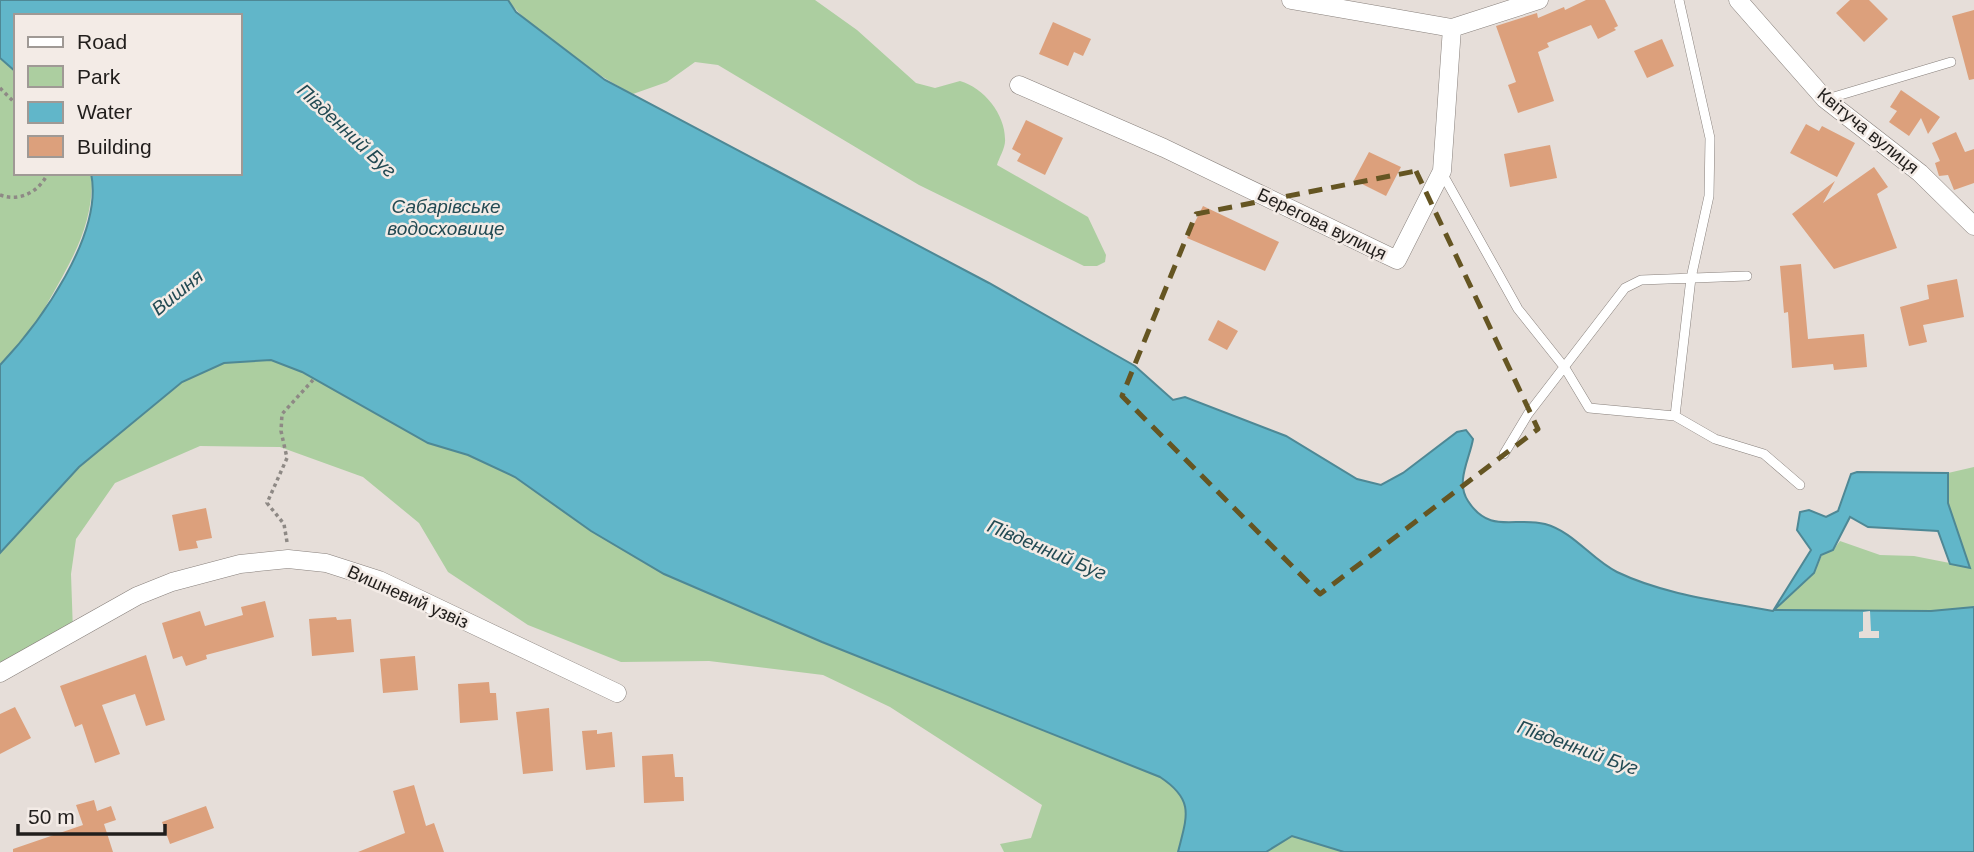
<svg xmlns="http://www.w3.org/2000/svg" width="1974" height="852" font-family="Helvetica,sans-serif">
<rect width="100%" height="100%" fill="#e6ded9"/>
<!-- green -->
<path fill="#accea0" d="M 508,0 L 815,0 L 857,30 L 916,83 L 935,88 L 960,81 C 984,88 1005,114 1005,139 C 1006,147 999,158 997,165 L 1088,217 L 1106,255 L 1105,262 L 1097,266 L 1084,266 L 919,185 L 718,65 L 695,62 L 667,82 L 633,94 C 599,77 529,29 508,0 Z
M 0,58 L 16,72 L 16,173 L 91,173 L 92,180 C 92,229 70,263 47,304 C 29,337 15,373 0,407 Z
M 271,360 L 302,372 L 428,443 L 468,455 L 515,477 L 644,563 L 1160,777 C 1195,800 1187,816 1178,852 L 1004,852 L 1000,844 L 1031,838 L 1042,805 L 890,707 L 823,675 L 709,661 L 621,662 L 528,625 L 448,572 L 419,523 L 363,477 L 280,447 L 200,446 L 115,483 L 76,539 L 71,574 L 73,632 L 0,673 L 0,553 L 79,467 L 182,382 L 224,363 Z
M 1974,467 L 1974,607 L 1931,611 L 1773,611 L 1814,573 L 1822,555 L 1833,550 L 1840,541 L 1880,555 L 1914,556 L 1970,567 L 1948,503 L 1948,473 Z
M 1292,836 L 1344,852 L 1266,852 Z"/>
<!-- water -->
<path fill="#61b6c9" stroke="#4e8895" stroke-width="2" d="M 0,0 L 508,0 L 516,12 L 605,80 L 989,283 L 1135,366 L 1173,400 L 1185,397 L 1286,436 L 1357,479 L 1381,485 L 1403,473 L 1457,432 L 1466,430 L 1473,439 C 1470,458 1455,482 1468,501 C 1490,535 1515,516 1545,524 C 1574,532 1591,559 1617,572 C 1665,595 1720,601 1773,611 L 1811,550 L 1797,530 L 1800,512 L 1809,510 L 1826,517 L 1838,511 L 1851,474 L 1857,472 L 1948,473 L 1948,503 L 1970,568 L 1950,564 L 1938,531 L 1868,527 L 1850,517 L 1833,550 L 1821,555 L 1814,573 L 1774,610 L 1931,611 L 1974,607 L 1974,852 L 1344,852 L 1292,836 L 1266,852 L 1178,852 C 1187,816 1195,800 1160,777 L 822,642 L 664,574 L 591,531 L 515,477 L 468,455 L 428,443 L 302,372 L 271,360 L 224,363 L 182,382 L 79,467 L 0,553 L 0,365 C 40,323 104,234 91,173 L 240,173 L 240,16 L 16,16 L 16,72 L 0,58 Z"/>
<!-- pier -->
<path fill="#e6ded9" d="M 1870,611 L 1871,631 L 1879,631 L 1879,638 L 1859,638 L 1859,632 L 1863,631 L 1863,612 Z"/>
<!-- building -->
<path fill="#dca07c" d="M 1586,0 L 1605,0 L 1618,26 L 1614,28 L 1616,30 L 1598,39 L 1591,25 L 1547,43 L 1549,47 L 1538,52 L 1554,101 L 1518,113 L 1508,85 L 1516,82 L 1496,26 L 1537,13 L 1538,18 L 1564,7 L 1565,10 Z
M 1850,0 L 1869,0 L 1888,19 L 1864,42 L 1836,13 Z
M 1974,10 L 1974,79 L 1969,80 L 1952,16 Z
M 1053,22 L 1091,39 L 1083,56 L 1074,52 L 1068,66 L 1039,54 Z
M 1662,39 L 1674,66 L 1647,78 L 1634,51 Z
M 1901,90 L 1940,117 L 1928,134 L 1921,118 L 1909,136 L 1889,122 L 1897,111 L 1890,107 Z
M 1026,120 L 1063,138 L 1045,175 L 1017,161 L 1021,154 L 1012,149 Z
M 1806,124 L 1819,131 L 1822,126 L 1855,143 L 1837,177 L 1790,153 Z
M 1956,132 L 1965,152 L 1974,149 L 1974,183 L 1954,190 L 1948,175 L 1939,176 L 1935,163 L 1940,161 L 1932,143 Z
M 1550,145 L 1557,178 L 1510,187 L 1504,154 Z
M 1369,152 L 1401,167 L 1386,196 L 1354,180 Z
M 1874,167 L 1888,187 L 1877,194 L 1897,248 L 1834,269 L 1792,214 L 1835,181 L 1823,203 Z
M 1203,206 L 1279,242 L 1265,271 L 1187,238 Z
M 1801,264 L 1808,339 L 1864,334 L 1867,367 L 1834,370 L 1833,364 L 1792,368 L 1788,312 L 1784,313 L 1780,266 Z
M 1957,279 L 1964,317 L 1923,325 L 1927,342 L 1909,346 L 1900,307 L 1929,299 L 1927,285 Z
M 1218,320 L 1238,331 L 1227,350 L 1208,340 Z
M 206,508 L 212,538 L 196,541 L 198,548 L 179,551 L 172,515 Z
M 265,601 L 274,637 L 206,655 L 207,659 L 186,666 L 182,656 L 173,659 L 162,623 L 200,611 L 205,626 L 243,615 L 241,607 Z
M 336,617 L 337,620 L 351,619 L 354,652 L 312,656 L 309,619 Z
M 146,655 L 165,720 L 146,726 L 135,694 L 102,705 L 120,754 L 95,763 L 82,724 L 75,727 L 60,686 Z
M 415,656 L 418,690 L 383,693 L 380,659 Z
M 489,682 L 490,693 L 496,693 L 498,720 L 460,723 L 458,684 Z
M 15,707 L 31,738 L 0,754 L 0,714 Z
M 549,708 L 553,771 L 523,774 L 516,712 Z
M 597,730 L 597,734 L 612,732 L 615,767 L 586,770 L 582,731 Z
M 673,754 L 675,777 L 683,777 L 684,801 L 644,803 L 642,756 Z
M 414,785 L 426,826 L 434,823 L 444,852 L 358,852 L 405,833 L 393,791 Z
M 94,800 L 97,811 L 111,806 L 116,820 L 104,824 L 113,852 L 13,852 L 13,849 L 83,825 L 76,805 Z
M 206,806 L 214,828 L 170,844 L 162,822 Z"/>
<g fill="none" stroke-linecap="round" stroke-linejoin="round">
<!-- lane casing -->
<g stroke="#88807c" stroke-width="10">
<path id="lane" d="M 1827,99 L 1951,62
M 1442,173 L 1518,309 L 1565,368 L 1589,408 L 1675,416 L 1715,439 L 1764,454 L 1800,485
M 1675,416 L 1691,278 L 1709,196 L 1710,138 L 1679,0
M 1504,454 L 1528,414 L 1625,288 L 1641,280 L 1747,276"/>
</g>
<!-- street casing -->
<g stroke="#88807c" stroke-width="19">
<path id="street" d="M 1291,0 L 1452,28
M 1738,0 L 1825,99 L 1920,173 L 1974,226
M 1019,85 L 1164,148 L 1397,260 L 1442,171 L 1452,28 L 1539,0
M 0,673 L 137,596 L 172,582 L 240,564 L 288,559 L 326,563 L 379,580 L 617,693"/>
</g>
<!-- path -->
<path stroke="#8e8985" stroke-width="3.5" stroke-dasharray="3.5 3.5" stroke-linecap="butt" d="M 0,88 L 16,104
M 0,195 C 20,202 39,192 48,173
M 287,542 L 284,524 L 267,503 L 287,458 L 281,431 L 282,414 L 313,380"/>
<!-- lane -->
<use href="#lane" stroke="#fff" stroke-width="9"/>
<!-- street -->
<use href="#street" stroke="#fff" stroke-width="18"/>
</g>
<!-- marked area -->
<path fill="none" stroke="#655522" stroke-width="5" stroke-dasharray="14 9" stroke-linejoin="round" d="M 1416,171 L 1538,429 L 1320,594 L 1122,396 L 1196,214 Z"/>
<g text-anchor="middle" stroke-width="5" stroke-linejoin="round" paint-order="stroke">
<!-- street labels -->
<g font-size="18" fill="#211e1c" stroke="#f3ebe6">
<text transform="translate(1868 131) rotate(39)" y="6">Квітуча вулиця</text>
<text transform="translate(1322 224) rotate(26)" y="6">Берегова вулиця</text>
<text transform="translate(408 597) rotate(24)" y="6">Вишневий узвіз</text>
</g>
<!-- water labels -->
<g font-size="19" font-style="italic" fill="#224a53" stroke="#f3ebe6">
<text transform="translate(347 130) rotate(43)" y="7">Південний Буг</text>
<text x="446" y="213">Сабарівське<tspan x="446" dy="22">водосховище</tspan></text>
<text transform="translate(177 292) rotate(-39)" y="7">Вишня</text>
<text transform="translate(1047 549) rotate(23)" y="7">Південний Буг</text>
<text transform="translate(1578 747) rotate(20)" y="7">Південний Буг</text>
</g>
</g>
<!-- legend -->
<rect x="14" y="14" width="228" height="161" fill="#f3ebe6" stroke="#9f9995" stroke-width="2"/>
<rect x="28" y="37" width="35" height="10" fill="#ffffff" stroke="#9f9995" stroke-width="2"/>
<text x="77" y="49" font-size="21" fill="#211e1c">Road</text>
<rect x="28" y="66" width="35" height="21" fill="#accea0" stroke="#9f9995" stroke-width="2"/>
<text x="77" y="84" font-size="21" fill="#211e1c">Park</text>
<rect x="28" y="102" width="35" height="21" fill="#61b6c9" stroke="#9f9995" stroke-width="2"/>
<text x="77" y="119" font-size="21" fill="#211e1c">Water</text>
<rect x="28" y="136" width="35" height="21" fill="#dca07c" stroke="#9f9995" stroke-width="2"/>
<text x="77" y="154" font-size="21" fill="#211e1c">Building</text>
<!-- scale -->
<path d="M18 824v10h147v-10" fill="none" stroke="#211e1c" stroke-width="3.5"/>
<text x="28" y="824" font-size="21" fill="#211e1c" stroke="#f3ebe6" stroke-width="5" paint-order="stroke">50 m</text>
</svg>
